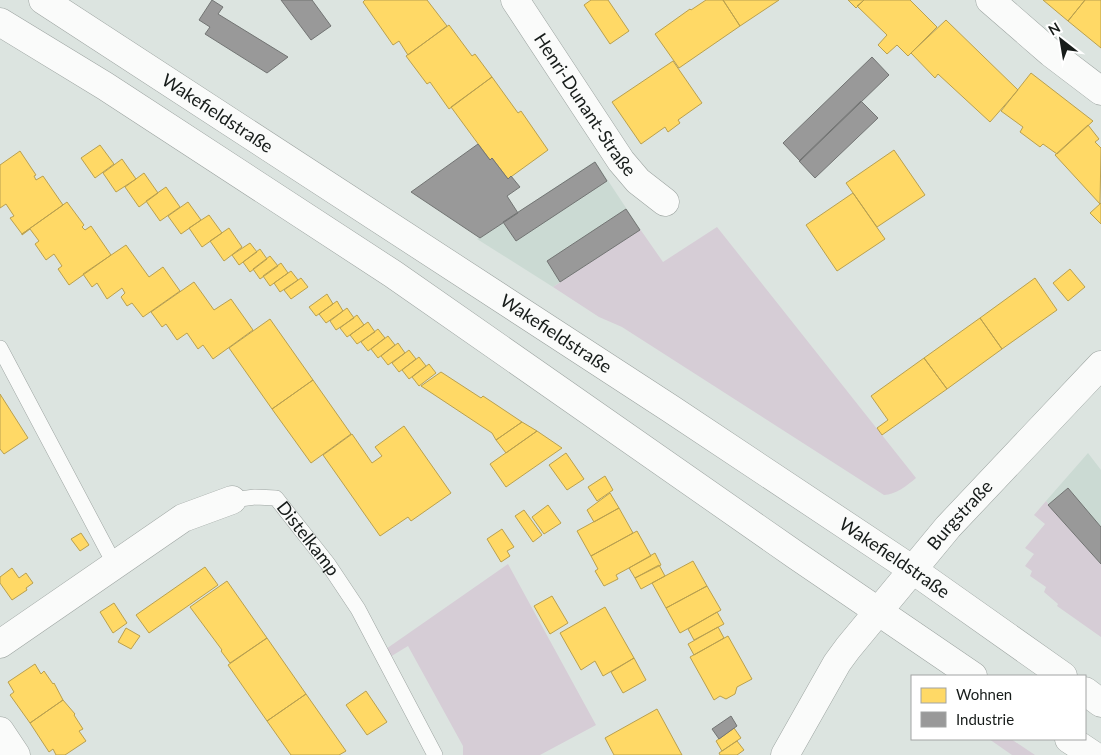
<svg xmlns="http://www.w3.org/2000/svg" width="1101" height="755" font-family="Lato,sans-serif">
<rect width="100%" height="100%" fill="#dce4e0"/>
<!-- built -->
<path fill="#cbdad3" d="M 595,161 L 640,229 L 553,287 L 477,239 Z
M 1088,453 L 1101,470 L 1101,564 L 1046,501 Z"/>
<!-- green -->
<path fill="#d6cdd6" d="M 717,227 L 916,478 C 908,485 895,495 884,495 L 622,327 L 599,317 L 553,287 L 640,229 L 663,262 Z
M 1046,501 L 1101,564 L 1101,637 L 1057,606 L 1058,604 L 1044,592 L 1046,587 L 1030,576 L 1032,571 L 1025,566 L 1034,554 L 1025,548 L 1045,524 L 1034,515 Z
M 508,564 L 596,725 L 540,755 L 463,755 L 463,746 L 408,646 L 390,657 L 386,649 Z
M 989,739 L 1011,739 L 1035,755 L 1012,755 Z"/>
<!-- homes -->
<path fill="#ffd966" stroke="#b9a04f" d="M 365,0 L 427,0 L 447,26 L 408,55 L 399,41 L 393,45 L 363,2 Z
M 591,0 L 608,0 L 629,31 L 610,44 L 584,5 Z
M 706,0 L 723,0 L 740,26 L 679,68 L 655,34 L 690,9 L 691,10 Z
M 723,0 L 779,0 L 740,26 Z
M 848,0 L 864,0 L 856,8 Z
M 864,0 L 910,0 L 937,27 L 908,56 L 897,45 L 887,54 L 878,45 L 887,35 L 857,6 Z
M 1043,0 L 1085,0 L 1068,21 Z
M 1085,0 L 1101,0 L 1101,48 L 1068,21 Z
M 946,20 L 1018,90 L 990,122 L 938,74 L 935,78 L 911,53 Z
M 449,25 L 472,56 L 475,54 L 492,77 L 449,109 L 430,82 L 427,84 L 406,56 Z
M 673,61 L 702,103 L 678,120 L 680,123 L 668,132 L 665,127 L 641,144 L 612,102 Z
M 1031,73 L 1093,121 L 1057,154 L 1043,144 L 1040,147 L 1020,132 L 1023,127 L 1001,111 Z
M 492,77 L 518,113 L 521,111 L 548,150 L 508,179 L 492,158 L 490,160 L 451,107 Z
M 1088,125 L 1099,139 L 1095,142 L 1101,148 L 1100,204 L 1055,155 Z
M 100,145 L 114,164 L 95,178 L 81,158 Z
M 894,150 L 925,195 L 877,227 L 846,183 Z
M 20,151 L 36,175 L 34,176 L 36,180 L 43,176 L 63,205 L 22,234 L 10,218 L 14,216 L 6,204 L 0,208 L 0,165 Z
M 122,159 L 136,179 L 116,192 L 103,173 Z
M 144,173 L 158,193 L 139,207 L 125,187 Z
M 166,187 L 180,207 L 160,221 L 146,201 Z
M 853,193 L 885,239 L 837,271 L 806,225 Z
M 67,202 L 84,225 L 82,227 L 85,230 L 91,226 L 111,255 L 69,285 L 58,269 L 62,266 L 54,254 L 46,260 L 35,244 L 39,241 L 30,229 L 22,235 L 22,234 Z
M 188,202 L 201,220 L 181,234 L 168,216 Z
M 1101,203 L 1101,224 L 1090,213 Z
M 209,215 L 222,233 L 202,247 L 189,228 Z
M 229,228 L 242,247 L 224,261 L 210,241 Z
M 250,243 L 257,252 L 239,265 L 232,255 Z
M 126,245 L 149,277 L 163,267 L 180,291 L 143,317 L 132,303 L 127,306 L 121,297 L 125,293 L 122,288 L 107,299 L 97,283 L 92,287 L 83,274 Z
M 260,249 L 267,259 L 250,272 L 243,262 Z
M 270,256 L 278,266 L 260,279 L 253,269 Z
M 281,263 L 288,273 L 270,286 L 263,276 Z
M 1070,269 L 1085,287 L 1068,301 L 1053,283 Z
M 291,271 L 298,280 L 280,292 L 274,283 Z
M 301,278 L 308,287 L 291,299 L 284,290 Z
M 1035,278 L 1057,310 L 1002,349 L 980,318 Z
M 194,282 L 214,310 L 231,299 L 253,330 L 213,359 L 203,345 L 198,349 L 187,333 L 177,340 L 166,324 L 162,327 L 151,312 Z
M 327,294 L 333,304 L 316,316 L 309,307 Z
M 337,301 L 343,311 L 326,323 L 319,314 Z
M 347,308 L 354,318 L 336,330 L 330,321 Z
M 357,315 L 364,325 L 347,337 L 340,328 Z
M 980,318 L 1002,349 L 947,389 L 924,358 Z
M 270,319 L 313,380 L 272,409 L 229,348 Z
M 368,322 L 375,332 L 357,344 L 350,335 Z
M 378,329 L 385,338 L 368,351 L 361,342 Z
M 388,336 L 395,345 L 378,358 L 371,349 Z
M 398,343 L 405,353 L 388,365 L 381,356 Z
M 409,350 L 416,359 L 399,372 L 392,363 Z
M 419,357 L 426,366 L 409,379 L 402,370 Z
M 924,358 L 947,389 L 882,435 L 877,428 L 888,420 L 871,396 Z
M 429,364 L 436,373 L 419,386 L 412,377 Z
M 441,372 L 481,398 L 483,396 L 522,422 L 496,440 L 492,433 L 421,386 Z
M 313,380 L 351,434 L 311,463 L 272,409 Z
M 0,394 L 28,438 L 4,454 L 0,449 Z
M 522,422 L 537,431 L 506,453 L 496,440 Z
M 404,426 L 451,493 L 411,521 L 408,517 L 380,536 L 323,455 L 352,434 L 372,463 L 382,456 L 375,447 Z
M 537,431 L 562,448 L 506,487 L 490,464 Z
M 566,453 L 584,479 L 567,490 L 549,465 Z
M 605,476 L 613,490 L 597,501 L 588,487 Z
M 610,493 L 619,508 L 594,522 L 587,510 Z
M 548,505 L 561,523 L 544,534 L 532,517 Z
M 619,508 L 633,533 L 591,556 L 577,531 Z
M 524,510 L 542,535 L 533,542 L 515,516 Z
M 502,529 L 514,547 L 507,551 L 510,556 L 501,562 L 487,539 Z
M 637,531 L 651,556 L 616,575 L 618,579 L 604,586 L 595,571 L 598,569 L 591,556 Z
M 81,533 L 89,545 L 80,551 L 71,539 Z
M 655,553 L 661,565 L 635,578 L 629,568 Z
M 693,561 L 707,586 L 666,608 L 652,583 Z
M 659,565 L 665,576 L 641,589 L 635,578 Z
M 205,567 L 218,585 L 149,633 L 136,615 Z
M 12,568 L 19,578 L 26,573 L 33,583 L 26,588 L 27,590 L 12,600 L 0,583 L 0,577 Z
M 227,581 L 267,638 L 230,663 L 221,651 L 222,650 L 190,607 Z
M 707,586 L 721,610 L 680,633 L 666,608 Z
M 552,596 L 568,623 L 550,634 L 534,606 Z
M 114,603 L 127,623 L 113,633 L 100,612 Z
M 605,607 L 634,658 L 603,676 L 595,661 L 581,670 L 560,633 Z
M 717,612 L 724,624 L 694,640 L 688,629 Z
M 718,627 L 724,638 L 694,655 L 688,644 Z
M 126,628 L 140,636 L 131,649 L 118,642 Z
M 728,636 L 752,679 L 737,687 L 735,694 L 726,699 L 720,696 L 714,700 L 690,657 Z
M 267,638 L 306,694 L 267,721 L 228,665 Z
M 634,658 L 646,680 L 623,693 L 611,672 Z
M 35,664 L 41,674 L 44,671 L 53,684 L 54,683 L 63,700 L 30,723 L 10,695 L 14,692 L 8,682 Z
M 366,691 L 387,722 L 367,735 L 346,705 Z
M 306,694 L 346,751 L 339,755 L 291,755 L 267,721 Z
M 63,700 L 75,714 L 74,715 L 83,729 L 79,731 L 86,741 L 65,755 L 56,755 L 53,749 L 49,752 L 30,723 Z
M 657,709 L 682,755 L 614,755 L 605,738 Z
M 734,728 L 741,738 L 722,751 L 716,741 Z
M 737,741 L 744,750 L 737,755 L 720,755 L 719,753 Z"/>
<!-- industry -->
<path fill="#999" stroke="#727473" d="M 212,0 L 223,7 L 218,14 L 288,57 L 267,73 L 205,34 L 210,27 L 199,20 Z
M 281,0 L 312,0 L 331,26 L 311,40 Z
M 872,57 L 889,75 L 800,161 L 783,143 Z
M 861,101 L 878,118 L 815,178 L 799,161 Z
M 478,144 L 490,160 L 492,158 L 508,179 L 511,176 L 520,187 L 507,196 L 518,213 L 480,238 L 411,192 Z
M 595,162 L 607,181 L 516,241 L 503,222 Z
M 626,209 L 640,230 L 560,282 L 547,261 Z
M 1068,488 L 1101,527 L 1101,564 L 1048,505 Z
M 731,716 L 737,726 L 719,739 L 712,729 Z"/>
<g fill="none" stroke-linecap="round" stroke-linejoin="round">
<!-- lane casing -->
<g stroke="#9da4a1" stroke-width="16">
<g id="lane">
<path d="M 0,348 L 115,565"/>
<path id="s1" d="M 232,500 L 255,497 L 276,498 L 328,564 L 358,609 L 435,755"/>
</g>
</g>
<!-- street casing -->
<g stroke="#9da4a1" stroke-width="29">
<g id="street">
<path id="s2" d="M 515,0 L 621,161 L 638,181 L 665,202"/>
<path d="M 990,0 L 1051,53 L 1101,91"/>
<path d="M 0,644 L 183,518 L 232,500"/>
<path d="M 0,731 L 16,755"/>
<path id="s3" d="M 785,755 L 837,663 L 848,648 L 948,527 L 1101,365"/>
</g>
</g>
<!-- secondary casing -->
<g stroke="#9da4a1" stroke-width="29">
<g id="secondary">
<path id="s4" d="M 43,0 L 671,409 L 913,570 L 1063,676"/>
<path d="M 0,22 L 105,86 L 393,274 L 797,556 L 973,676"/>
<path d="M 1085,691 L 1101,703"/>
<path d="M 1069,739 L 1093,755"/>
</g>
</g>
<!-- lane -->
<use href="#lane" stroke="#fafbfa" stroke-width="15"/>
<!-- street -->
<use href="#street" stroke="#fafbfa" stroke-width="28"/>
<!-- secondary -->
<use href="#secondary" stroke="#fafbfa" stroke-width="28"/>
</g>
<g text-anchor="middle" stroke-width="5" stroke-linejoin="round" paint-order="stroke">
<!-- street labels -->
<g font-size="18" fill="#171c1a" stroke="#fff">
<text dy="6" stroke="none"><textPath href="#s2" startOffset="126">Henri-Dunant-Straße</textPath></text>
<text dy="6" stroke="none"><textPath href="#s4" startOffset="208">Wakefieldstraße</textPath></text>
<text dy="6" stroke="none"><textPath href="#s4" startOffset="612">Wakefieldstraße</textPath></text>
<text dy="6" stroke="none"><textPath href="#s3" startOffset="298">Burgstraße</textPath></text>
<text dy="6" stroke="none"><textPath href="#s1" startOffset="96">Distelkamp</textPath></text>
<text dy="6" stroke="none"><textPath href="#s4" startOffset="1018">Wakefieldstraße</textPath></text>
</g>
</g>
<!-- legend -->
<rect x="911" y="675" width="175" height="65" fill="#ffffff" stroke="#a2a4a3"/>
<rect x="921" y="688" width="25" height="15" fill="#ffd966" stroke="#a2a4a3"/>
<text x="956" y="700" font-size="15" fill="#171c1a">Wohnen</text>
<rect x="921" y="712" width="25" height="15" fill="#999999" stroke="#a2a4a3"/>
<text x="956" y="725" font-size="15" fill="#171c1a">Industrie</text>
<!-- north arrow -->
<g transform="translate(1061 40) rotate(329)" stroke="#ffffff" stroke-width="4" paint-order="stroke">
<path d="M0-4L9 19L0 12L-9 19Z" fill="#171c1a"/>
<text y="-8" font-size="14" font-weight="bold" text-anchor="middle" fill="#171c1a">N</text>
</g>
</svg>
